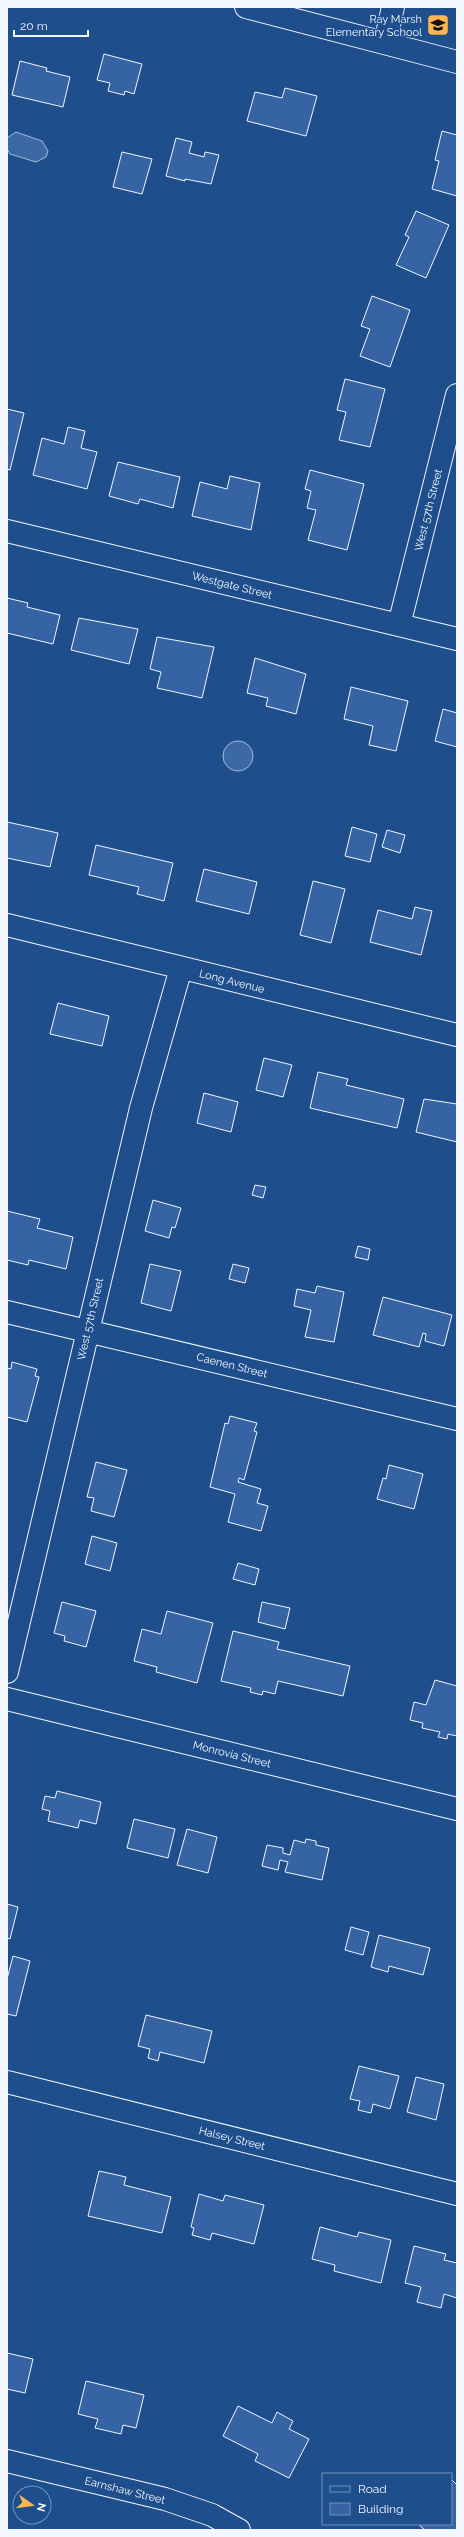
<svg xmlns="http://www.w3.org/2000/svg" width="464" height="2537" font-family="Raleway,sans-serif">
<rect width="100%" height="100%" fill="#1f4e8c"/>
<!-- water -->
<path fill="#3b69a3" stroke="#a8bbd7" d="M 16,132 L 42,141 L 48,151 L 46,157 L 36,162 L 10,154 L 7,149 L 7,138 Z
M223 756a15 15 0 1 1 30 0a15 15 0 1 1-30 0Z"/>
<!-- building -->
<path fill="#3563a3" stroke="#f2f6ff" d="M 104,54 L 142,64 L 134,94 L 125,91 L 124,95 L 108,91 L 110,83 L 97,80 Z
M 20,61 L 47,68 L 46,71 L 70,77 L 63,107 L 12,95 Z
M 285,88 L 317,96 L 306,136 L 247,121 L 255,92 L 282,98 Z
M 442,131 L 457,135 L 457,196 L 432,189 L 439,161 L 435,160 Z
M 176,138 L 192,142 L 189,153 L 204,157 L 205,152 L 219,155 L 211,184 L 185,179 L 185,181 L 166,176 Z
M 122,152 L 152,159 L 142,194 L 113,187 Z
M 416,211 L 449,225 L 426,278 L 396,265 L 409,237 L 405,235 Z
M 372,296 L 410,310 L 390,367 L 360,356 L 370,329 L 361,326 Z
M 345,379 L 385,389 L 370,447 L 339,440 L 346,412 L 337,410 Z
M 7,409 L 24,413 L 10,470 L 7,469 Z
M 68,427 L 85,431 L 81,448 L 97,452 L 87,489 L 33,475 L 42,438 L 64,444 Z
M 118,462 L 180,477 L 173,508 L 140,499 L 138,504 L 109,496 Z
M 310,470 L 364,484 L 347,550 L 308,540 L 316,510 L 307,508 L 311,491 L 305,489 Z
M 230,476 L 260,483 L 251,530 L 192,516 L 200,482 L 227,489 Z
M 7,598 L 28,603 L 27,607 L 60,615 L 53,644 L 7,633 Z
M 79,618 L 138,629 L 129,664 L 71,650 Z
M 157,637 L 214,647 L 202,698 L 157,688 L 161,672 L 150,669 Z
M 255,658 L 306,674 L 296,714 L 266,706 L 268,698 L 247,693 Z
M 351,687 L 408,701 L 396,751 L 369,745 L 373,726 L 344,719 Z
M 443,709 L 457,713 L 457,747 L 435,741 Z
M 7,822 L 58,833 L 50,867 L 7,858 Z
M 352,827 L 377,834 L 370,862 L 345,856 Z
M 387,830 L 405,835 L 400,853 L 382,847 Z
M 96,845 L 173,863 L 164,901 L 137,894 L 139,887 L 89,875 Z
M 204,869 L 257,882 L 249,914 L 196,901 Z
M 313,881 L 345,889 L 331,943 L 300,935 Z
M 415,907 L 432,911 L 421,955 L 370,942 L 378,910 L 412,919 Z
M 58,1003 L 109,1016 L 102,1046 L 50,1034 Z
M 264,1058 L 292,1065 L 283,1097 L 256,1090 Z
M 318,1072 L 348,1079 L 346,1085 L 404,1099 L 397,1128 L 310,1108 Z
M 204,1093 L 238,1102 L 231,1132 L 197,1123 Z
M 424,1099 L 457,1104 L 457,1142 L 416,1132 Z
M 255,1185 L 266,1187 L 263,1198 L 252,1195 Z
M 153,1200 L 181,1208 L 175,1228 L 172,1227 L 169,1238 L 145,1231 Z
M 7,1211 L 40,1219 L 37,1228 L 73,1237 L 66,1269 L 29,1260 L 28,1265 L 7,1260 Z
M 358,1246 L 370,1249 L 368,1260 L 355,1257 Z
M 150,1264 L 181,1271 L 171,1311 L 141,1303 Z
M 233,1264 L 249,1268 L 245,1283 L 229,1279 Z
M 317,1286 L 344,1292 L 334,1342 L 305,1337 L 311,1310 L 294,1306 L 297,1289 L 315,1293 Z
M 383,1297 L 452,1315 L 444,1346 L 425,1341 L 426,1334 L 423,1333 L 419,1347 L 373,1335 Z
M 12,1362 L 37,1369 L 35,1376 L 39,1377 L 27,1422 L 7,1417 L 7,1368 L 11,1369 Z
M 230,1416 L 257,1423 L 254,1431 L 257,1432 L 244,1480 L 239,1478 L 238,1482 L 261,1489 L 257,1503 L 268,1506 L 261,1531 L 228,1522 L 235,1494 L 210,1487 L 225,1423 L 228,1424 Z
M 96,1462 L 127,1470 L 114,1517 L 91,1511 L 94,1498 L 87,1497 Z
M 389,1465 L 423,1474 L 414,1509 L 377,1499 L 383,1478 L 386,1479 Z
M 92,1536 L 117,1543 L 110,1571 L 85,1564 Z
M 238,1563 L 259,1569 L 255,1585 L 233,1579 Z
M 62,1602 L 96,1611 L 86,1647 L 64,1641 L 65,1636 L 54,1633 Z
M 262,1602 L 290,1608 L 285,1629 L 258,1622 Z
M 167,1611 L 213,1623 L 197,1683 L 156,1672 L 157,1667 L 134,1661 L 142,1629 L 161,1634 Z
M 233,1631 L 279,1642 L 277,1649 L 350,1666 L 343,1696 L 278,1681 L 275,1694 L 263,1691 L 262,1695 L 250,1692 L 251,1688 L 221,1681 Z
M 435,1680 L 457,1686 L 457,1736 L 448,1734 L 447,1739 L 438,1737 L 440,1732 L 422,1728 L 423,1723 L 410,1720 L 414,1702 L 426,1705 Z
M 57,1791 L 101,1802 L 96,1824 L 80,1820 L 78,1828 L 48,1821 L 50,1811 L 42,1809 L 45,1796 L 55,1798 Z
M 134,1819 L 175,1829 L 168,1858 L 127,1848 Z
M 187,1829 L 217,1837 L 208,1873 L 177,1865 Z
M 306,1839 L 316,1841 L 316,1845 L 329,1848 L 322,1880 L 285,1872 L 288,1862 L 280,1860 L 278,1870 L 262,1866 L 267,1845 L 283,1848 L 283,1853 L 290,1855 L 294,1840 L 305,1843 Z
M 7,1904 L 18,1907 L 10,1939 L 7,1938 Z
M 351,1927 L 369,1932 L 363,1955 L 345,1950 Z
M 379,1935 L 430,1948 L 423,1975 L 389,1966 L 388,1972 L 371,1967 Z
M 13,1956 L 30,1961 L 16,2016 L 7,2014 L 7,1979 Z
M 146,2015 L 212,2031 L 204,2063 L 160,2052 L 158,2061 L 148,2058 L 150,2049 L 138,2046 Z
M 359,2066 L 399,2076 L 390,2109 L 373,2104 L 371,2113 L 358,2110 L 360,2101 L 350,2099 Z
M 416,2077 L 444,2084 L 436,2120 L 407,2112 Z
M 99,2171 L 126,2177 L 124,2185 L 171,2197 L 162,2233 L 88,2216 Z
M 199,2194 L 223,2201 L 225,2195 L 264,2205 L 254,2244 L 212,2233 L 210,2240 L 192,2235 L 194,2228 L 191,2227 Z
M 320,2227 L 357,2237 L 359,2232 L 391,2240 L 381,2283 L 334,2271 L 335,2265 L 312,2259 Z
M 414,2246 L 446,2254 L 444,2260 L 457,2263 L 457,2298 L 444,2294 L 441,2308 L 417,2302 L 421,2287 L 405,2283 Z
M 7,2353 L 33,2359 L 25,2393 L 7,2389 Z
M 86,2381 L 144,2395 L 136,2428 L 123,2425 L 121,2434 L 95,2428 L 98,2419 L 78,2414 Z
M 238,2406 L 272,2423 L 277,2412 L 293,2421 L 289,2429 L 309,2439 L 289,2478 L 255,2461 L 258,2454 L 223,2436 Z
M 451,2479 L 457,2485 L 457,2530 L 425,2530 L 418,2524 L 451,2524 Z"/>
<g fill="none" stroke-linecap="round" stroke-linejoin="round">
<!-- minor casing -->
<g stroke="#f2f6ff" stroke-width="24">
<path id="minor" d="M 246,7 L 457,62
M 385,43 L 393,7
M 7,531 L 457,639
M 399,625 L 457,395
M 7,925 L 457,1035
M 7,1312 L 457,1419
M 7,1672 L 141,1108 L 181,968
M 7,1699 L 457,1809
M 7,2082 L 457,2194
M 7,2461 L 165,2499 L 212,2515 L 239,2530"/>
</g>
<!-- minor -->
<use href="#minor" stroke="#1f4e8c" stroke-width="22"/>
</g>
<!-- icons -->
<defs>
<g id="school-square" transform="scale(1.15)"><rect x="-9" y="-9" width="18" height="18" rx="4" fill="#ffb74d" stroke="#1f4e8c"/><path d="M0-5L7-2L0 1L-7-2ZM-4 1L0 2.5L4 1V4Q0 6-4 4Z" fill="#111"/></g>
</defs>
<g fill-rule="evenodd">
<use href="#school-square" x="438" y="25"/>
</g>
<g text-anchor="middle" stroke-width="3" stroke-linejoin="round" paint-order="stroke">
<!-- poi labels -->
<g font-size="11" fill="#f2f6ff" stroke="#1f4e8c" text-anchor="end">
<text x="422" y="23">Ray Marsh<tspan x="422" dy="13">Elementary School</tspan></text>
</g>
<!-- street labels -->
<g font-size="11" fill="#f2f6ff" stroke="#1f4e8c">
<text transform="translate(428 510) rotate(-76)" y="4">West 57th Street</text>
<text transform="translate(232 585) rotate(14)" y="4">Westgate Street</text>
<text transform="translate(232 981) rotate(14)" y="4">Long Avenue</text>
<text transform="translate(90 1319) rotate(-77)" y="4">West 57th Street</text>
<text transform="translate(232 1365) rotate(14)" y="4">Caenen Street</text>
<text transform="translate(232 1754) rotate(14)" y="4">Monrovia Street</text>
<text transform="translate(232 2138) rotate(14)" y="4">Halsey Street</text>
<text transform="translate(125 2490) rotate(14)" y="4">Earnshaw Street</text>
</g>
</g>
<!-- border -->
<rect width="464" height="2537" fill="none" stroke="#f2f6ff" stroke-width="16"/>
<!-- legend -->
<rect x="322" y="2473" width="130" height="52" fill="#1f4e8c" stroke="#7391ba"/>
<rect x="330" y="2486" width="20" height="6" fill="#1f4e8c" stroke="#7391ba"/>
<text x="358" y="2493" font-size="12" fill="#f2f6ff">Road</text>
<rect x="330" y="2503" width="20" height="12" fill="#3563a3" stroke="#7391ba"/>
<text x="358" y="2513" font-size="12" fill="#f2f6ff">Building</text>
<!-- north arrow -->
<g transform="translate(32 2505) rotate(104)"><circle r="19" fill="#1f4e8c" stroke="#7391ba"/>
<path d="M0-3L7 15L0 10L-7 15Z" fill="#ffb74d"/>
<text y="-6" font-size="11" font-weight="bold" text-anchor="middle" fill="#f2f6ff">N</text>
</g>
<!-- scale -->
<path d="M14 30v6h74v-6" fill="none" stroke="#f2f6ff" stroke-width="2"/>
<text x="20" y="30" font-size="12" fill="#f2f6ff" stroke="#1f4e8c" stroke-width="3" paint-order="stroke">20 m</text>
</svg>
